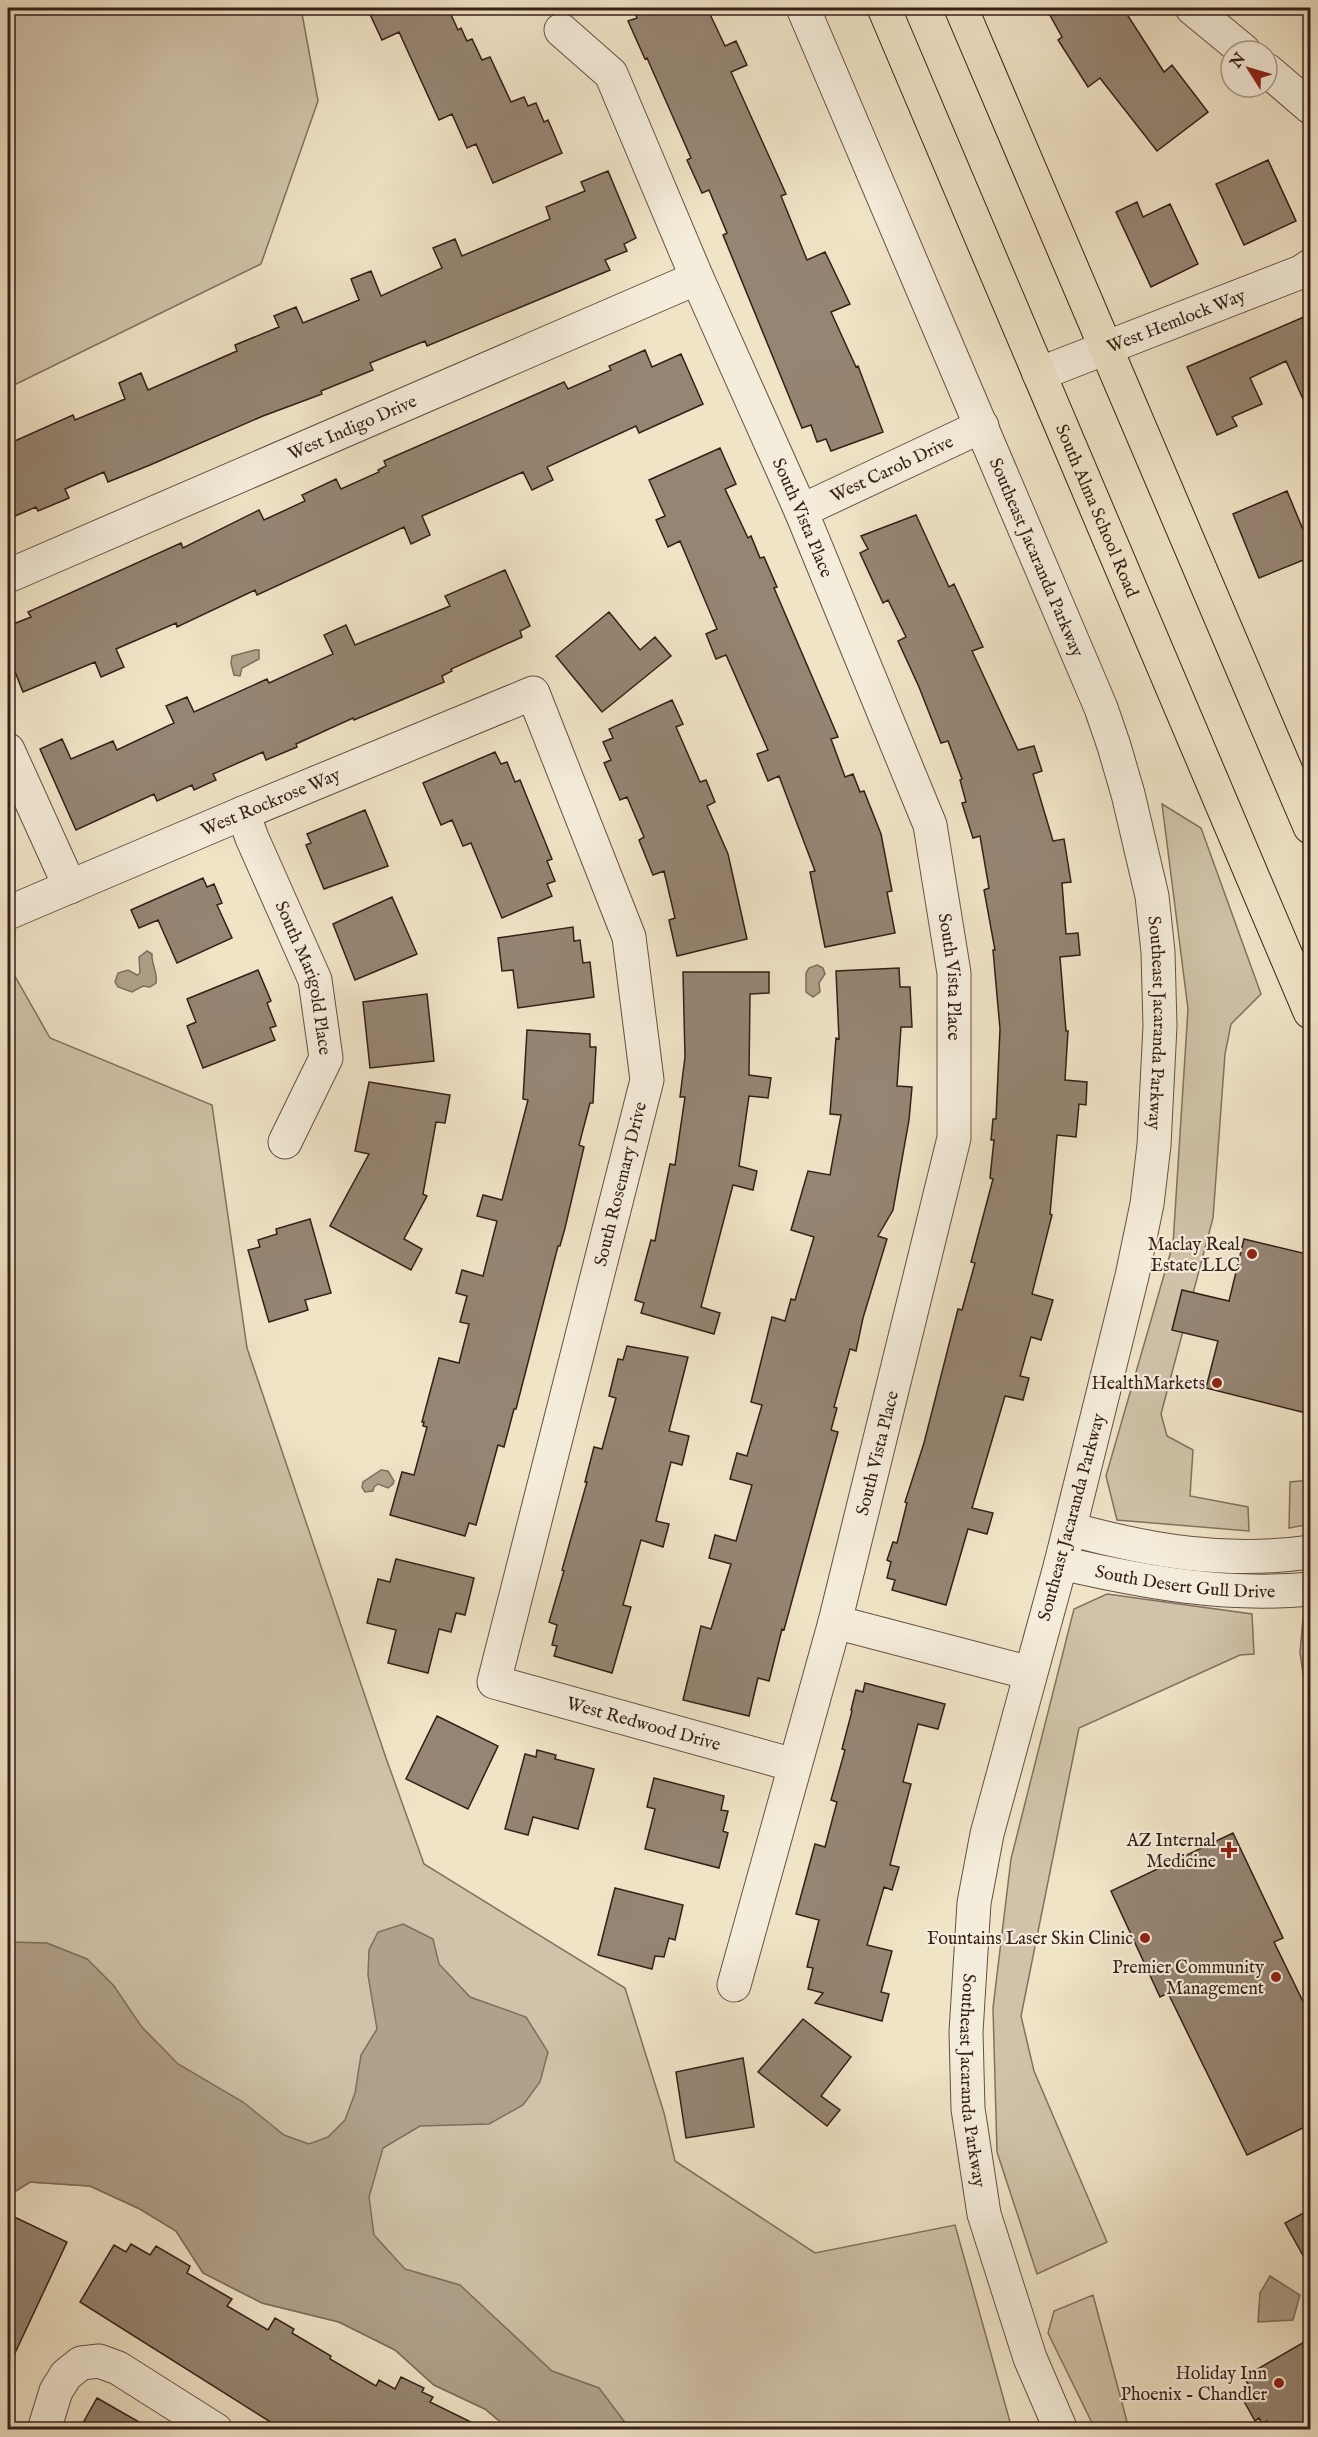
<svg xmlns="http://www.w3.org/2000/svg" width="1318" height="2437" font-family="'IM FELL English',serif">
<rect width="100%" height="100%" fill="#f0e4c7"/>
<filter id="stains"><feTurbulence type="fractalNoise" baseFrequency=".00333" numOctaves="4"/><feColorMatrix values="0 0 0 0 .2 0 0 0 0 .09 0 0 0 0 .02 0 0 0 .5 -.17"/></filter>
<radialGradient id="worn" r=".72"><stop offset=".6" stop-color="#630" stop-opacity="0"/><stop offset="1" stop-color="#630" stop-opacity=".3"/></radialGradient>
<!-- green -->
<path fill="#d0c3a9" stroke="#827160" stroke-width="1.5" d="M 8,8 L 301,8 L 318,101 L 261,264 L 8,388 Z
M 1162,804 L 1201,828 L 1261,994 L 1231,1024 L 1225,1054 L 1213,1218 L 1161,1414 L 1167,1436 L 1193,1450 L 1190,1496 L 1248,1507 L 1249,1531 L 1117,1520 L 1106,1476 L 1173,1244 L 1188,1009 Z
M 8,964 L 50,1038 L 212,1105 L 247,1348 L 386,1758 L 424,1864 L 625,1988 L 664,2113 L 675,2161 L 815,2253 L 955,2225 L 1012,2429 L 509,2429 L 485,2409 L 434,2385 L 395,2350 L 339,2322 L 262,2303 L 203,2273 L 176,2231 L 140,2209 L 90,2186 L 30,2182 L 8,2196 Z
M 1310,1480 L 1310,1524 L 1289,1528 L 1290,1482 Z
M 1107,1594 L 1252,1614 L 1254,1654 L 1240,1655 L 1079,1728 L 1021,2016 L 1034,2071 L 1107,2242 L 1037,2274 L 997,2152 L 993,2008 L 1011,1859 L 1074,1609 Z
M 1310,1617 L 1310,1700 L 1307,1702 L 1300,1652 L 1303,1619 Z
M 1093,2295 L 1129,2429 L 1095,2429 L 1048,2333 L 1054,2311 Z"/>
<!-- water -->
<path fill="#b0a18b" stroke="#7f6d5d" stroke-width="1.5" d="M 255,650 L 259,650 L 259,659 L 242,668 L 240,676 L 234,675 L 231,663 L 232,656 Z
M 147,951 L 152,954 C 151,964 158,972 156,983 L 150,987 L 143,986 L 132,992 L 118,987 L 115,982 L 118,973 L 128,970 L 137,975 L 140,973 L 139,957 Z
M 817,965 L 823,968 L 825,974 L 819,983 L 820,992 L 813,997 L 806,992 L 806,973 L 809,968 Z
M 381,1470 L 388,1471 L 394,1481 L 393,1484 L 388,1488 L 378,1484 L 374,1487 L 373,1491 L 365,1492 L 362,1487 L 363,1482 Z
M 403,1924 L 433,1939 L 439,1964 L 470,1997 L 526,2017 L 548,2052 L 540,2082 L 523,2105 L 489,2124 L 420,2126 L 383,2148 L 369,2197 L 374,2235 L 405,2269 L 460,2285 L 552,2371 L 599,2388 L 630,2429 L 509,2429 L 485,2409 L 434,2385 L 395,2350 L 339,2322 L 262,2303 L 203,2273 L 176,2231 L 140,2209 L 90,2186 L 30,2182 L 8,2196 L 8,1942 L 47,1943 L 87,1959 L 114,1986 L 141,2026 L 178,2064 L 243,2102 L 284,2135 L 309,2144 L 328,2137 L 345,2120 L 355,2093 L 361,2055 L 377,2029 L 368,1975 L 369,1950 L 378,1932 Z
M 1270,2276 L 1300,2295 L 1293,2320 L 1258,2322 L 1260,2293 Z"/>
<!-- building -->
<path fill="#968573" stroke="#351f17" stroke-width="1.5" d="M 367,8 L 448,8 L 458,30 L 461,28 L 467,41 L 472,39 L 482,60 L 490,57 L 511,102 L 524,97 L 528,106 L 536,103 L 544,122 L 548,120 L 562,153 L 493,183 L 476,144 L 467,148 L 452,114 L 439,120 L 399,32 L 382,40 Z
M 633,8 L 707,8 L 725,46 L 736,41 L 747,65 L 731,72 L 786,194 L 781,196 L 807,260 L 825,252 L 850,304 L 831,312 L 856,367 L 858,366 L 883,432 L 831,451 L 826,439 L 817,442 L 811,425 L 802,428 L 723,235 L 727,233 L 709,190 L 702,193 L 687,160 L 691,158 L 647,58 L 645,59 L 628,21 L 637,18 Z
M 1046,8 L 1123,8 L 1164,72 L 1172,65 L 1208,112 L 1157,151 L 1100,78 L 1088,87 L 1058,40 L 1062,37 Z
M 1268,160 L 1296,221 L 1244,245 L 1216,184 Z
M 608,171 L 636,238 L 624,244 L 627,251 L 605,260 L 610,270 L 427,346 L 425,341 L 370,363 L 373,370 L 321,391 L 322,394 L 263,416 L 150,465 L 108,482 L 104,472 L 65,489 L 69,498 L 38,511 L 36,507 L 8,519 L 8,444 L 73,415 L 75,420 L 125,399 L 119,383 L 141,373 L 148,390 L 237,351 L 235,345 L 279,327 L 274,316 L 296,307 L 303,323 L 359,300 L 351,279 L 371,271 L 381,296 L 442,268 L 433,248 L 455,239 L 462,256 L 550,219 L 546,207 L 585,191 L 581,182 Z
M 1137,202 L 1143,217 L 1170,204 L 1198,264 L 1151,287 L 1116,212 Z
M 1311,314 L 1311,417 L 1286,361 L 1250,378 L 1262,404 L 1232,417 L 1237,426 L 1217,435 L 1187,367 Z
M 645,350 L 652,367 L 681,354 L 703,404 L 639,433 L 636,426 L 547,467 L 553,480 L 532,490 L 523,472 L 422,516 L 430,535 L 411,544 L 404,527 L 257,595 L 255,590 L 177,627 L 176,623 L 116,649 L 124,667 L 101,677 L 95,662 L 23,692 L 8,654 L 8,626 L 31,617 L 28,612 L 181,543 L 183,548 L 259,510 L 264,520 L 305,501 L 302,495 L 336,479 L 341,489 L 379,472 L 378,470 L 386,466 L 384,461 L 564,382 L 568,389 L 611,370 L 609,366 Z
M 720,448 L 736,484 L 725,489 L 748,538 L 751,536 L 760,558 L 764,557 L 777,587 L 774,588 L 838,737 L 831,739 L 845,777 L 853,774 L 860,792 L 864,791 L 881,834 L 892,891 L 887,892 L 895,933 L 825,947 L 810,872 L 815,871 L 779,776 L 768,781 L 757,754 L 768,750 L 726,655 L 716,659 L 706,634 L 717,629 L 680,541 L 668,547 L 656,520 L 665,516 L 649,480 Z
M 1287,491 L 1311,549 L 1311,557 L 1259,578 L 1233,514 Z
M 916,515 L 949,587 L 954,584 L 983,647 L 972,651 L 1018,750 L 1034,746 L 1042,771 L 1033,774 L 1053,841 L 1064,839 L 1071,882 L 1062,883 L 1066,934 L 1078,933 L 1080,955 L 1060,957 L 1066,1031 L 1068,1031 L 1065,1080 L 1087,1082 L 1086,1105 L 1079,1104 L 1076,1137 L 1057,1135 L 1050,1214 L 1052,1215 L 1032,1294 L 1053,1300 L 1041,1340 L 1031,1337 L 1020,1376 L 1029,1378 L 1023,1400 L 1005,1396 L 972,1508 L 993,1513 L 987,1534 L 968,1529 L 946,1605 L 892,1590 L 895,1580 L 887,1578 L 891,1562 L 887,1560 L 893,1542 L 897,1543 L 907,1503 L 905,1502 L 924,1443 L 958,1309 L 962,1310 L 975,1263 L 971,1262 L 993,1179 L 990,1178 L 994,1140 L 991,1140 L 993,1119 L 996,1119 L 1000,1029 L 993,950 L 995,950 L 984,890 L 989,888 L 980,836 L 973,838 L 962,803 L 966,802 L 960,780 L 962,779 L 948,741 L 941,743 L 919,687 L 898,641 L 906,637 L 888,600 L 883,603 L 860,553 L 868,549 L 861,536 Z
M 505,570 L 530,626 L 520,631 L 522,637 L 451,669 L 452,671 L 442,676 L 444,682 L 354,720 L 353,718 L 296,744 L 297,747 L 266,760 L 263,752 L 213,774 L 216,780 L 194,790 L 192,785 L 157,801 L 154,794 L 76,830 L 40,749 L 62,739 L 71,759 L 113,741 L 117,750 L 174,723 L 166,706 L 187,697 L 194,712 L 267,679 L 269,683 L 333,654 L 324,635 L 346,625 L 355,645 L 450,606 L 445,596 Z
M 609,612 L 640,650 L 655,637 L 671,656 L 602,712 L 556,656 Z
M 672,700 L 683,724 L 676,727 L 700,782 L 706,780 L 715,802 L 707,806 L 728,854 L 747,939 L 677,956 L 669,920 L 675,918 L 664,871 L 653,875 L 639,840 L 644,837 L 627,797 L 620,800 L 604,763 L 611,760 L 603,742 L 613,738 L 609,729 Z
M 495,752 L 501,764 L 507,762 L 515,782 L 520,780 L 552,859 L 547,861 L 555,881 L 547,884 L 552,896 L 502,918 L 471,843 L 463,846 L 452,820 L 441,825 L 423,783 Z
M 365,810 L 388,866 L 324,889 L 306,845 L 311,843 L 307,834 Z
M 203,878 L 207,887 L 214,884 L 222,903 L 217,905 L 232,938 L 177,963 L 158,920 L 139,928 L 131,910 Z
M 392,897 L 417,954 L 355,980 L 333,924 Z
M 573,927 L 574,941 L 580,940 L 583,963 L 590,962 L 594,997 L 518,1008 L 513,970 L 502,971 L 498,938 Z
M 899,968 L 900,987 L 910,987 L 912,1027 L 901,1027 L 897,1086 L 912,1087 L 909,1120 L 893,1210 L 878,1236 L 887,1239 L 863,1318 L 856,1351 L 850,1349 L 834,1407 L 837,1408 L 831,1430 L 838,1432 L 784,1630 L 782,1629 L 769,1681 L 758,1678 L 749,1716 L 683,1700 L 701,1626 L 711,1629 L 731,1564 L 709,1558 L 715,1535 L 736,1541 L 752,1485 L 730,1479 L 737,1453 L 747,1456 L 762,1405 L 751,1402 L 772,1317 L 785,1321 L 791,1299 L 795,1300 L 814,1237 L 791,1230 L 808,1171 L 830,1175 L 841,1115 L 830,1114 L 836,1038 L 839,1039 L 836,971 Z
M 258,970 L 271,1001 L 267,1003 L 276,1026 L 270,1028 L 275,1040 L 203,1068 L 187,1026 L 196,1022 L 187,999 Z
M 683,972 L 769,972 L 769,993 L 750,994 L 749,1075 L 771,1078 L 768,1098 L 749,1096 L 739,1166 L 757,1171 L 753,1190 L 733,1185 L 701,1307 L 720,1313 L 714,1334 L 641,1313 L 644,1303 L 635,1300 L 651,1240 L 655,1241 L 670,1164 L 675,1165 L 685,1097 L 680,1097 L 685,1057 Z
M 427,994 L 434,1061 L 370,1068 L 363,1002 Z
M 527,1030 L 590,1034 L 590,1047 L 596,1047 L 593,1103 L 590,1103 L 579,1145 L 584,1147 L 565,1228 L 560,1246 L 558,1246 L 516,1409 L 514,1409 L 504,1447 L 498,1445 L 476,1525 L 469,1523 L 465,1536 L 390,1515 L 402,1472 L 414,1475 L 427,1427 L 423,1426 L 424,1422 L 422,1422 L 439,1358 L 459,1363 L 469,1324 L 460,1322 L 467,1296 L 456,1293 L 462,1270 L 483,1276 L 497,1221 L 477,1216 L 483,1195 L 502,1200 L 528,1100 L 523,1099 Z
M 369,1082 L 450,1095 L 445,1123 L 436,1122 L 423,1194 L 427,1196 L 404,1239 L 422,1249 L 411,1270 L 330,1226 L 369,1154 L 355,1151 Z
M 310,1219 L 331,1293 L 305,1300 L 308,1310 L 269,1322 L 248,1250 L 260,1247 L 258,1240 L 277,1234 L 276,1229 Z
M 1244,1239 L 1311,1255 L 1311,1392 L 1306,1413 L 1206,1388 L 1218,1341 L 1172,1330 L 1182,1290 L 1229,1301 Z
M 627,1346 L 688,1357 L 669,1431 L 689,1436 L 682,1465 L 671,1462 L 656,1521 L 669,1524 L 663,1547 L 641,1540 L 623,1605 L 631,1607 L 612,1673 L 554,1656 L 557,1646 L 552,1645 L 557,1625 L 549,1622 L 564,1571 L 562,1570 L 587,1482 L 585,1482 L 594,1447 L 602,1449 L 616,1398 L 609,1396 L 618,1359 L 623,1360 Z
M 396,1559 L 474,1578 L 465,1615 L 456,1613 L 451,1632 L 439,1629 L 428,1673 L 388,1663 L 396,1630 L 367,1623 L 378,1579 L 390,1582 Z
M 865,1683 L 945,1704 L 938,1729 L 918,1724 L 903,1782 L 911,1784 L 890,1865 L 899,1867 L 892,1890 L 884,1887 L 867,1945 L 892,1951 L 881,1992 L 889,1994 L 882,2021 L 815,2003 L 823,1993 L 808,1989 L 813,1968 L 807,1967 L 819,1920 L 796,1914 L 815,1844 L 825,1847 L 837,1802 L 831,1800 L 845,1750 L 842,1749 L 852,1711 L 851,1710 L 856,1690 L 863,1692 Z
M 437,1716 L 498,1746 L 468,1809 L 406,1779 Z
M 537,1750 L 556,1755 L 555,1759 L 594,1769 L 578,1829 L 533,1817 L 528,1835 L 505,1829 L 525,1754 L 536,1757 Z
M 654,1778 L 724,1796 L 721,1810 L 728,1811 L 723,1831 L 728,1833 L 719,1868 L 645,1849 L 655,1809 L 647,1807 Z
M 1233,1833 L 1283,1938 L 1274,1942 L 1311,2018 L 1311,2124 L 1247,2155 L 1168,1993 L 1160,1997 L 1111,1891 Z
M 615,1888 L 683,1905 L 675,1940 L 669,1938 L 664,1957 L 655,1956 L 652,1969 L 598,1955 Z
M 803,2019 L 851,2057 L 821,2096 L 840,2110 L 827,2126 L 758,2072 Z
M 743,2058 L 754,2127 L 686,2138 L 676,2072 Z
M 1311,2209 L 1311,2270 L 1285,2223 Z
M 8,2214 L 67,2242 L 8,2368 Z
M 131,2244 L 150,2255 L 156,2246 L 190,2266 L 187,2273 L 232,2299 L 227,2306 L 268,2330 L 275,2318 L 294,2329 L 292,2333 L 331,2356 L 330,2359 L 376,2386 L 379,2380 L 395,2389 L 401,2377 L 424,2388 L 422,2392 L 433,2397 L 430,2402 L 487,2430 L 283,2430 L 80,2302 L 114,2245 L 126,2252 Z
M 1311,2338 L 1311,2430 L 1273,2430 L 1267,2421 L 1262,2424 L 1259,2418 L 1255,2421 L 1241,2396 L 1251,2389 L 1244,2377 Z
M 97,2398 L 153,2430 L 79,2430 Z"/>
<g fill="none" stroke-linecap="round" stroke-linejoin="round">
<!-- minor casing -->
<g stroke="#645043" stroke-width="35">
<g id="minor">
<path id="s1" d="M 803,8 L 1101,708 L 1114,746 L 1128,794 L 1152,896 L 1158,952 L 1160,1026 L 1154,1145 L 1147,1204 L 1132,1276 L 1061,1563 L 987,1834 L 974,1903 L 966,2032 L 968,2109 L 984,2214 L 1030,2358 L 1061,2430"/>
<path d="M 1192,8 L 1244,51"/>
<path id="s2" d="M 561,30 L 611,74 L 697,278 L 801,511 L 930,825 L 954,973 L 954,1138 L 835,1622 L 734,1985"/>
<path d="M 1267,70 L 1310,107"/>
<path id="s3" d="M 1039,374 L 1301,272 L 1310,266"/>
<path id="s4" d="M 801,511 L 982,426"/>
<path id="s5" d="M 8,576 L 697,278"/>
<path d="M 8,750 L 70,887"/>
<path id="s6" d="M 243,813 L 252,838 L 315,980 L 326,1058 L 285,1142"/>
<path id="s7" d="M 8,913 L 243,813 L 533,693 L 629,937 L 647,1080 L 494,1682 L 794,1765"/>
<path d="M 1070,1529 C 1151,1551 1226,1564 1310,1552"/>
<path id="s8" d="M 1061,1563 C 1143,1582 1226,1597 1310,1589"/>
<path d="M 835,1622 L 1030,1673"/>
<path d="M 44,2430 L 56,2391 L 66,2375 L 81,2363 L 99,2361 L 118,2368 L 216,2430"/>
</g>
</g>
<!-- major casing -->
<g stroke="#351f17" stroke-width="35">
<g id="major">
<path id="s9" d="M 884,8 L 1310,1012"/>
<path d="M 961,8 L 1310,827"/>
</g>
</g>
<!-- minor -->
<use href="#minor" stroke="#f5eddb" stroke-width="33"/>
<!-- major -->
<use href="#major" stroke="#f0e4c7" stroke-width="33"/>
</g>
<!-- markers -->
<g fill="#8f2418" stroke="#f5eddb" stroke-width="2">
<circle cx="1252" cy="1254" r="6"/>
<circle cx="1217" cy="1383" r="6"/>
<path d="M1226 1841h6v6h6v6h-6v6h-6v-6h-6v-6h6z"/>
<circle cx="1145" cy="1938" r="6"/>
<circle cx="1276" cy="1977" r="6"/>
<circle cx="1279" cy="2383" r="6"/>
</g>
<g text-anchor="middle" stroke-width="4.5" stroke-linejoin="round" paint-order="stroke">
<!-- street labels -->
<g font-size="18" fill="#351f17" stroke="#f5eddb">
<text dy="6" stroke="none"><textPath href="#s3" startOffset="147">West Hemlock Way</textPath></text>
<text dy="6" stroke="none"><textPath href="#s5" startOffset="375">West Indigo Drive</textPath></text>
<text dy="6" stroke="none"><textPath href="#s4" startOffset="100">West Carob Drive</textPath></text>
<text dy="6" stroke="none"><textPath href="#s9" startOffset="546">South Alma School Road</textPath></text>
<text dy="6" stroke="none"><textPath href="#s2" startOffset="550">South Vista Place</textPath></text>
<text dy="6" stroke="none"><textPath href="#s1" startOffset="597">Southeast Jacaranda Parkway</textPath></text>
<text dy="6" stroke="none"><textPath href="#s7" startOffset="285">West Rockrose Way</textPath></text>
<text dy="6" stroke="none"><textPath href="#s2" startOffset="1036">South Vista Place</textPath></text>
<text dy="6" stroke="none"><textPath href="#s6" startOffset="177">South Marigold Place</textPath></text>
<text dy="6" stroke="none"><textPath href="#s1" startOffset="1083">Southeast Jacaranda Parkway</textPath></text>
<text transform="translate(620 1184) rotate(-76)" y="6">South Rosemary Drive</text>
<text transform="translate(877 1453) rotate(-76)" y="6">South Vista Place</text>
<text transform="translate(1071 1517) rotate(-75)" y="6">Southeast Jacaranda Parkway</text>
<text dy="6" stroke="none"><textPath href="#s8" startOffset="126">South Desert Gull Drive</textPath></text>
<text dy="6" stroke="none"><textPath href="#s7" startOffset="1752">West Redwood Drive</textPath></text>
<text dy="6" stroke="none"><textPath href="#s1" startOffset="2163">Southeast Jacaranda Parkway</textPath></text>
</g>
<!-- poi labels -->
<g font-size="18" fill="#351f17" stroke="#f5eddb" text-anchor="end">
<text x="1240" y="1250">Maclay Real<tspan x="1240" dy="21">Estate LLC</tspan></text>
<text x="1205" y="1389">HealthMarkets</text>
<text x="1216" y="1846">AZ Internal<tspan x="1216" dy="21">Medicine</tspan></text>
<text x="1133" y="1944">Fountains Laser Skin Clinic</text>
<text x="1264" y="1973">Premier Community<tspan x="1264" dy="21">Management</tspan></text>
<text x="1267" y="2379">Holiday Inn<tspan x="1267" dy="21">Phoenix - Chandler</tspan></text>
</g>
</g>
<!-- margin -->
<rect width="1318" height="2437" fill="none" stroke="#f0e4c7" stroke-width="30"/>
<rect x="9" y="9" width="1300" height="2419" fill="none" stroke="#351f17" stroke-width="3"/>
<rect x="15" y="15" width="1288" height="2407" fill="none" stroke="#351f17" stroke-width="1.5"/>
<!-- north arrow -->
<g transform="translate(1249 69) rotate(307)"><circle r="28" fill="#f5eddb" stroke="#a89b8d" stroke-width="1.5"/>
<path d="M0-4.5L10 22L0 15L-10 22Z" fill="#8f2418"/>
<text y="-9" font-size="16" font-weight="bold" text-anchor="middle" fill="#351f17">N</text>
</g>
<rect width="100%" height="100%" filter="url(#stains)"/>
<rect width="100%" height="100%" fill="url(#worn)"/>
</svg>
